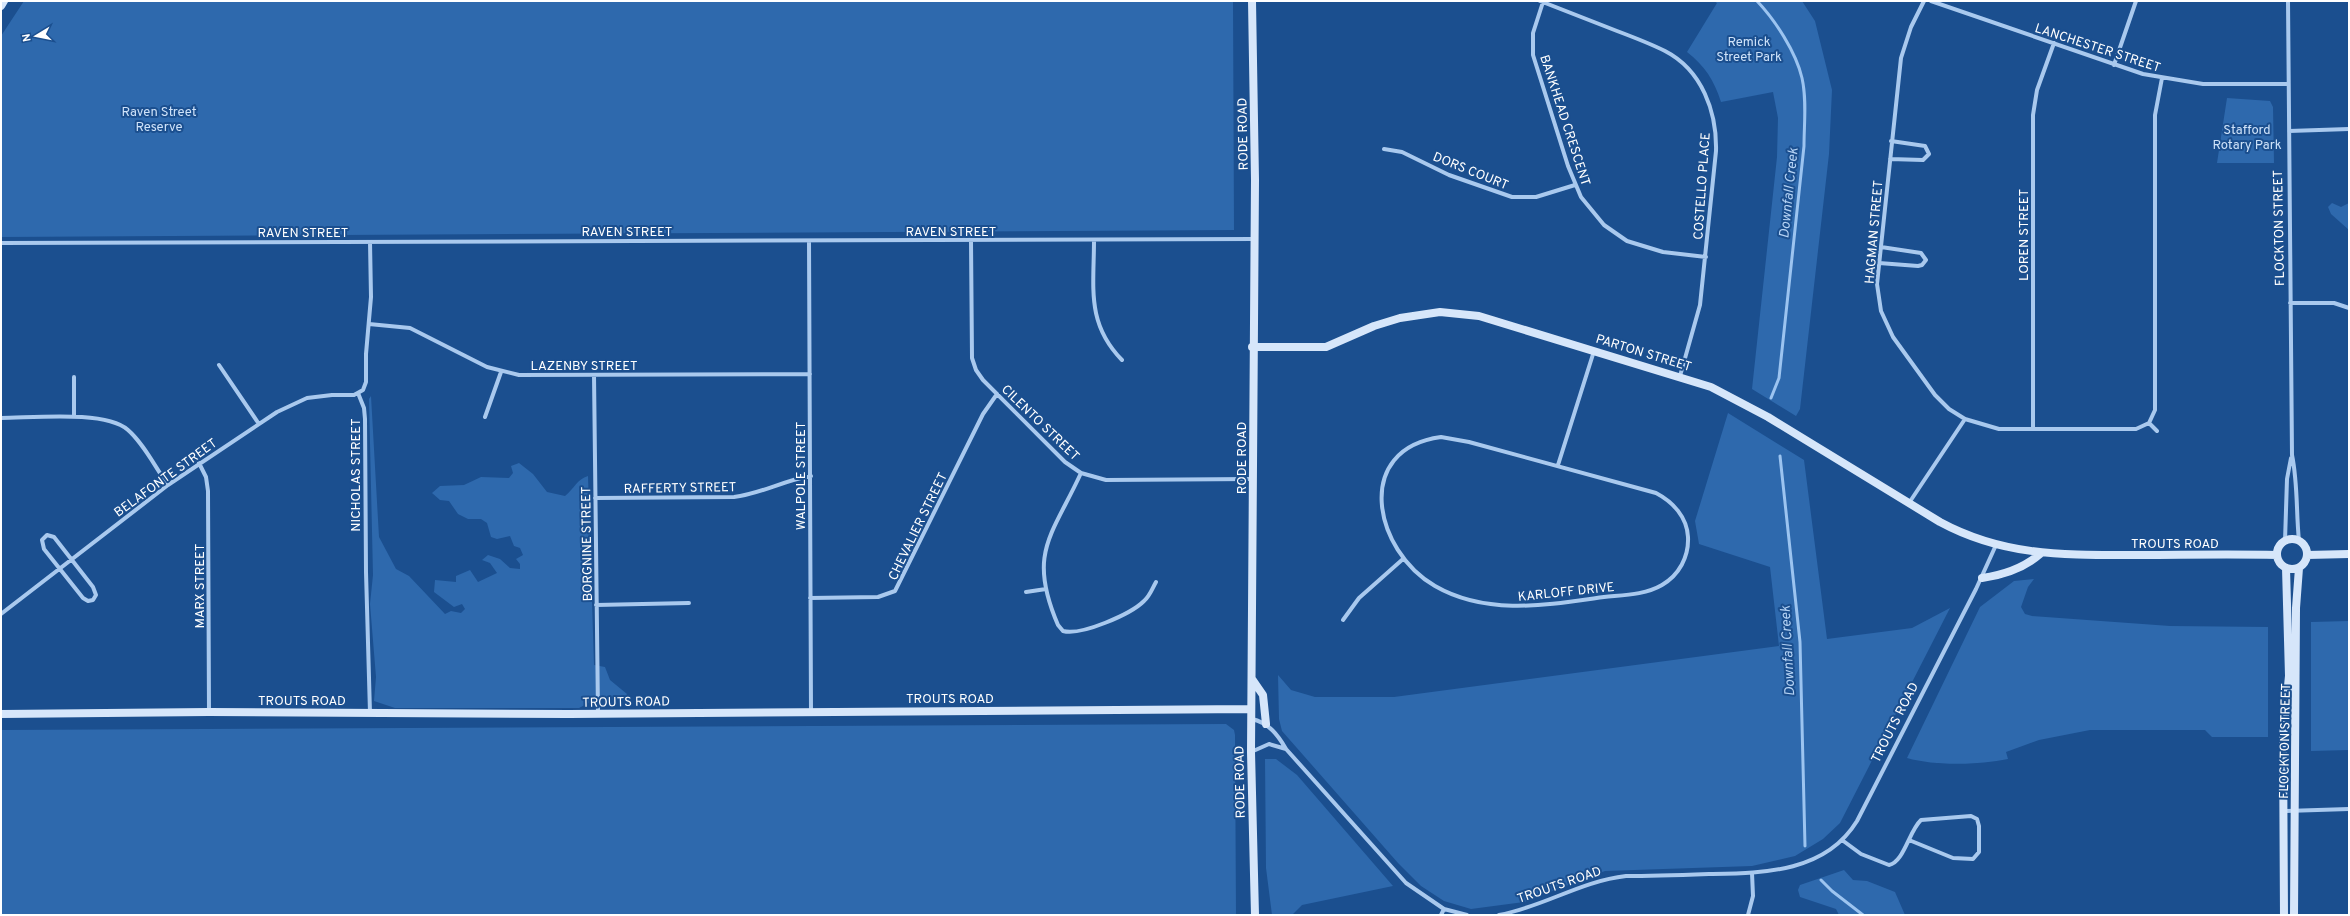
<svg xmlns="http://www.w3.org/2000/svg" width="2350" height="916" font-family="Overpass,sans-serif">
<rect width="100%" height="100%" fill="#1b4f8f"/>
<!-- green -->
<path fill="#2e69ad" d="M 24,1 L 1233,1 L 1234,230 L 1,237 L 1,36 Z
M 1714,1 L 1802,1 L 1815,21 L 1832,90 L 1829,154 L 1800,409 L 1796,416 L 1752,389 L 1777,157 L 1778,118 L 1773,92 L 1721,102 C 1714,80 1705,66 1687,52 L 1717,3 Z
M 2227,98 L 2270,101 L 2273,107 L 2274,163 L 2217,163 Z
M 2332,203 L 2341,207 L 2349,203 L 2349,230 L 2331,214 L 2328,207 Z
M 371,396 L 379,537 L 396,569 L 409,576 L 445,614 L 451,611 L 461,613 L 465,609 L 462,604 L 454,607 L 434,592 L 435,580 L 456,582 L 456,576 L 470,570 L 478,582 L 497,573 L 490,563 L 482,560 L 488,555 L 500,559 L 510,568 L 520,569 L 520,564 L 516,559 L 523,555 L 520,548 L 514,546 L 510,536 L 497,539 L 491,537 L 487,523 L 481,519 L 468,519 L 458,514 L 449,501 L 440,500 L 432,493 L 440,486 L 464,485 L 481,477 L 509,478 L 513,473 L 511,466 L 519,463 L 533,474 L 547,492 L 565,496 C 574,489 577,479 588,476 L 594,665 L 605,667 L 610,680 L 627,694 L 623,700 L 608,700 L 602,696 L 579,708 L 395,708 L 374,701 L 376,677 L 370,604 L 373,575 L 369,399 Z
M 1728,413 L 1804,460 L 1827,639 L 1912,628 L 1950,608 L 1840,823 L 1823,839 L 1795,856 L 1752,866 L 1605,871 L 1524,902 L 1471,909 L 1444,901 L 1421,886 L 1398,863 L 1282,731 L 1279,719 L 1278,675 L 1291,690 L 1315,697 L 1394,697 L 1779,646 L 1770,567 L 1699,544 L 1695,521 Z
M 2034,579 L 2028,587 L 2021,607 L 2025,614 L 2032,616 L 2170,626 L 2268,627 L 2268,737 L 2212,737 L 2205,730 L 2090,730 L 2039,740 L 2006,752 L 2008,759 C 1979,765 1935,766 1907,758 L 1980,607 L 2014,581 Z
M 2349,621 L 2349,750 L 2311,751 L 2311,622 Z
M 1226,724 L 1234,730 L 1235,735 L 1236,915 L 1,915 L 1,730 Z
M 1265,759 L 1276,759 L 1297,775 L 1393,886 L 1302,905 L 1292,915 L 1272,915 L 1266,868 Z
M 1844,870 L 1853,880 L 1867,881 L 1895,892 L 1905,915 L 1839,915 L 1836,909 L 1800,897 L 1798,890 L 1800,885 Z"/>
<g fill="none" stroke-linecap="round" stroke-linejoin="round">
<!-- stream -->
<path stroke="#9cc4f0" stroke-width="3" d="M 1757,1 C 1775,20 1796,52 1802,78 C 1807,100 1804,124 1804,146 L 1779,378 L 1771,398
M 1780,456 L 1800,642 L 1805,846
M 1821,880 L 1832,891 L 1863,915"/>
<!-- street -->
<path stroke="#a9c9ee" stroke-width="4" d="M 1540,1 C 1565,11 1591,21 1617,31 C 1633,37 1649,43 1665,51 C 1702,70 1717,112 1716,151 L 1700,305 L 1680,376
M 1924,1 L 1911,27 L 1901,58 L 1877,284 L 1881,311 L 1893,337 L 1935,395 L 1949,409 L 1965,419 L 1999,429 L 2136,429 L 2149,423
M 1931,1 L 2143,74 L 2203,84 L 2288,84
M 2288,1 L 2292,455 C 2298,484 2296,512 2299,541
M 1543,2 L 1533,33 L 1533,55 L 1568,166 L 1581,197 L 1604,225 L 1627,241 L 1663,252 L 1706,257
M 2114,65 L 2136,1
M 2289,131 L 2349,129
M 1384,149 L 1402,152 L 1449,175 L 1512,197 L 1536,197 L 1575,185
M 1890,159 L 1923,160 L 1929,154 L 1925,146 L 1891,141
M 1094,240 C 1094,288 1086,323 1122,360
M 809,241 L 811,711
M 971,241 L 972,358 L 976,370 L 983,380 L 1065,462 L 1081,473 L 1106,480 L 1253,479
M 1,243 L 1254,239
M 1879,263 L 1918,266 L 1922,265 L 1926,260 L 1921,253 L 1881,247
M 2290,303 L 2334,303 L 2349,308
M 369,324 L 410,328 L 487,367 L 519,375 L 810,374
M 219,365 L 259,424
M 594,375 L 598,713
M 74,377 L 74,417
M 358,393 L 364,408 L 365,419 L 366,572 L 370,713
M 485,417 L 501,372
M 1,418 C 32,418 105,410 128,430 C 144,444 155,467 168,485
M 2033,429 L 2033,115 L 2037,90 L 2054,43
M 2157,431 L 2149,423 L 2155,410 L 2155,115 L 2162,78
M 1441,437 L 1469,442 L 1656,493 C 1673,502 1687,517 1688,537 C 1689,557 1679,575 1662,585 C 1645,595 1623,595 1604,597 C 1547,605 1487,616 1435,586 C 1374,551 1352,449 1441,437 Z
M 199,463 L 206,477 L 208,491 L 209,712
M 1558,465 L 1594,351
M 1081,473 C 1052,536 1027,553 1058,625 L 1063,631 C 1081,636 1131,614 1144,601 C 1150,596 1152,589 1156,582
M 595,498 L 734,497 C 761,494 784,480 811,476
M 1909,503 L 1965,419
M 47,535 L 54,537 L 93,587 L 96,595 L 93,600 L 88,601 L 83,598 L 44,549 L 42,540 Z
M 2285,541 L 2287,479 L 2291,458
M 1026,592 L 1046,589
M 810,598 L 878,597 L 895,591 L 983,414 L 997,394
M 596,605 L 689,603
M 1,614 L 168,485 L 277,412 L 307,398 L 332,395 L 354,395 L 363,390 L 366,382 L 366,354 L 371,297 L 370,242
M 1343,620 L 1359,598 L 1403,559
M 1252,719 C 1269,723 1278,735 1286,749 L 1406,883 L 1444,909 L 1467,915
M 1251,752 L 1269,744 L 1286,749
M 2284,811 L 2349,809
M 1842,840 L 1861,854 L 1889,865 C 1904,862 1909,831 1921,820 L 1971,816 L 1977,819 L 1979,826 L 1979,852 L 1973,859 L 1953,858 L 1909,840
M 1441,915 L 1444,909
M 1499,915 C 1543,907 1581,881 1626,876 C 1653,876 1681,875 1709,874 C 1763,873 1825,873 1857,821 L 1976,589 L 1996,545
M 1748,915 L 1753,896 L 1752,873"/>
<!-- secondary -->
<path stroke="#d6e6fa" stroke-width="8" d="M 1252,1 L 1255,180 L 1251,752 L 1255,915
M 1,6 L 4,1
M 1252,347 L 1326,347 L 1374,326 L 1400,318 L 1440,312 L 1479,316 L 1711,387 L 1768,417 L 1940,522 C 2003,556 2062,555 2132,555 C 2180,555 2229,554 2277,555
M2277 554a15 15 0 1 1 30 0a15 15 0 1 1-30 0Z
M 2307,555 L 2349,554
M 1982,578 C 2003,575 2024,568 2040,554
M 1252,679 L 1263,695 L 1266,724
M 1,714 L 209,712 L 569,714 L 1251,709
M 2284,915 L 2283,736 L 2289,676 L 2286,568
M 2294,915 L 2296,608 L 2299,568"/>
</g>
<g text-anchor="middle" stroke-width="4" stroke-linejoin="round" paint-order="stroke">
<!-- park labels -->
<g font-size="13" fill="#cfe3fa" stroke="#1b4f8f">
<text x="1749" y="46">Remick<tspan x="1749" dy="15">Street Park</tspan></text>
<text x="159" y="116">Raven Street<tspan x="159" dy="15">Reserve</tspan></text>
<text x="2247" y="134">Stafford<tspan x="2247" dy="15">Rotary Park</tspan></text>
</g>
<!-- street labels -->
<g font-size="13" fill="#fff" stroke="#1b4f8f">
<text transform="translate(2098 47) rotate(18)" y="5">LANCHESTER STREET</text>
<text transform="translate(1566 120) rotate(72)" y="5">BANKHEAD CRESCENT</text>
<text transform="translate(1242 134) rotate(-91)" y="5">RODE ROAD</text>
<text transform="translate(1471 170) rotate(22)" y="5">DORS COURT</text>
<text transform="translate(1701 186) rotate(-86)" y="5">COSTELLO PLACE</text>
<text transform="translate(2278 228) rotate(-91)" y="5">FLOCKTON STREET</text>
<text x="627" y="236">RAVEN STREET</text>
<text x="951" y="236">RAVEN STREET</text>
<text x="303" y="237">RAVEN STREET</text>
<text transform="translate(1873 232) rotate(-85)" y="5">HAGMAN STREET</text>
<text transform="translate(2023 235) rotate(-90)" y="5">LOREN STREET</text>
<text transform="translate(1644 352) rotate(17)" y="5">PARTON STREET</text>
<text x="584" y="370">LAZENBY STREET</text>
<text transform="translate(1041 422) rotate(44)" y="5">CILENTO STREET</text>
<text transform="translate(1241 458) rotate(-90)" y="5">RODE ROAD</text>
<text transform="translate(355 475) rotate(-90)" y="5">NICHOLAS STREET</text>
<text transform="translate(800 476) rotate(-90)" y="5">WALPOLE STREET</text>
<text transform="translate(165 477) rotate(-36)" y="5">BELAFONTE STREET</text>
<text transform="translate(680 487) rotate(-1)" y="5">RAFFERTY STREET</text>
<text transform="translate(917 526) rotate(-64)" y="5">CHEVALIER STREET</text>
<text x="2175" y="548">TROUTS ROAD</text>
<text transform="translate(586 544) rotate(-91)" y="5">BORGNINE STREET</text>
<text transform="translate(199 586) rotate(-90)" y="5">MARX STREET</text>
<text transform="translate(1566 591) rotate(-6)" y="5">KARLOFF DRIVE</text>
<text x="950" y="703">TROUTS ROAD</text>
<text x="302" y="705">TROUTS ROAD</text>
<text transform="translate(626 701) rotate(-1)" y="5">TROUTS ROAD</text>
<text transform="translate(1894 722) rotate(-63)" y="5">TROUTS ROAD</text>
<text transform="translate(2284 741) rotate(-89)" y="5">FLOCKTON STREET</text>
<text transform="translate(1239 782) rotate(-91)" y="5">RODE ROAD</text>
<text transform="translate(1559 884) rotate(-19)" y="5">TROUTS ROAD</text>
</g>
<!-- water labels -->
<g font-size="14" font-style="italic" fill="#b5d3f5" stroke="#1b4f8f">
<text transform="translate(1788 193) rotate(-84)" y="5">Downfall Creek</text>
<text transform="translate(1787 651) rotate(-93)" y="5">Downfall Creek</text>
</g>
</g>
<!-- border -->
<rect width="2350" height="916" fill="none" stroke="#ffffff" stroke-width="4"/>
<!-- north arrow -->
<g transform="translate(36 36) rotate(260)" stroke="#1b4f8f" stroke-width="3" paint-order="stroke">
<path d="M0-3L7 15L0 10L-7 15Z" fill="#ffffff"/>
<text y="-6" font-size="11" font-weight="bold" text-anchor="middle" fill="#ffffff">N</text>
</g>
</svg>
